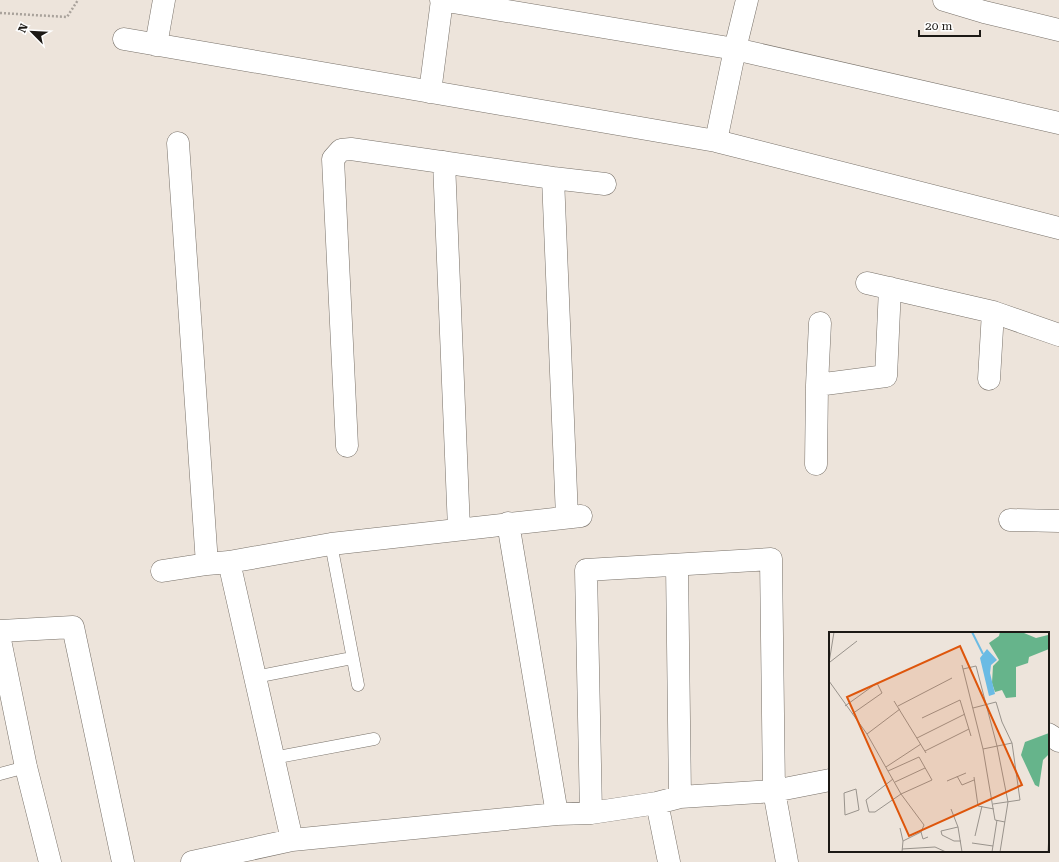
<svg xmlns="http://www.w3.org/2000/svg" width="1059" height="862" font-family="'Roboto Serif',serif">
<rect width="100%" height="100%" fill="#ede4db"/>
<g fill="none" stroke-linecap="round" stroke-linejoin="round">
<!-- service casing -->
<g stroke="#787169" stroke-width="13">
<path id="service" d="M 331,544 L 358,685
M 255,677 L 352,658
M 273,758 L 374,739
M 0,774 L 26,767"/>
</g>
<!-- minor casing -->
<g stroke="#787169" stroke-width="23">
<path id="minor" d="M 441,0 L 735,49 L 1059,123
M 944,0 L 984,12 L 1059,30
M 124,39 L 716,141 L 1059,228
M 156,45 L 164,0
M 430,92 L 442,0
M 716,141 L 735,49 L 747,0
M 178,143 L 207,564
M 444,162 L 459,529
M 553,178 L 567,517
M 867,283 L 993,312 L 1059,335
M 989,379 L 993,312
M 817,385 L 886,376 L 890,288
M 347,446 L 333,159 L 341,150 L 351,149 L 553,178 L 605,184
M 816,464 L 817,385 L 820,323
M 1010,520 L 1059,521
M 508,523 L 557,814
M 229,562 L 292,840
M 677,565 L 680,797
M 162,571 L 207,564 L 229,562 L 331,544 L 581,516
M 0,631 L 73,627 L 123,862
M 0,640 L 26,767 L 50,862
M 1048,734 L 1059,741
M 657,803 L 669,862
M 591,813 L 586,570 L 771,559 L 774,791 L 787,862
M 192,862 L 292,840 L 557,814 L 591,813 L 657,803 L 680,797 L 774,791 L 830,780"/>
</g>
<!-- path -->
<path stroke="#a9a29b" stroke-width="2.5" stroke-dasharray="2 2" stroke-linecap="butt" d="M 0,13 L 67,17 L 78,0"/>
<!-- service -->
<use href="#service" stroke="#fff" stroke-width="12"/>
<!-- minor -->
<use href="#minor" stroke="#fff" stroke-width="22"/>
</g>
<!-- overview -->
<g transform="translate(829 632)">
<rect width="220" height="220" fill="#ede4db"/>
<path d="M 171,0 L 195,1 L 207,6 L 219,3 L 220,17 L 200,25 L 199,31 L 187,35 L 187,65 L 177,66 L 173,58 L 166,60 L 163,51 L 164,34 L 170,28 L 160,11 L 170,4 ZM 220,101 L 220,122 L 214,128 L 210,155 L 206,153 L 192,123 L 196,110 Z" fill="#66b48b"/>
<path d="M 158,17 L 168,28 L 162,33 L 161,41 L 166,62 L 160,64 L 151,26 Z" fill="#6abbe4"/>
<path fill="none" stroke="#6abbe4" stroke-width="2" d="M 143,0 L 154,22"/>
<path fill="none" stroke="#99938c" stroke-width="1" d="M 1,30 L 28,9M 0,31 L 5,0M 133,33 L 154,117 L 166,188 L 176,190M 134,37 L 147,34 L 168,114 L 179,170 L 171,220M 0,49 L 38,102 L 72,162 L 95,193 L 92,200 L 74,209 L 73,220M 65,69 L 97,121M 16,74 L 48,51 L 53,61 L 23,82M 69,74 L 123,46M 144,76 L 167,70 L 173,90 L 183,111 L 191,168 L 164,172M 93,86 L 131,68 L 142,104M 38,102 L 71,77M 88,106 L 136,82M 154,117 L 183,111M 96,119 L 140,97M 57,135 L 92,112M 59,139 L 90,125 L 103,148 L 72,162 L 46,180 L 40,180 L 37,168 L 64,147M 128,144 L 133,153 L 145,148M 145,145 L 149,174 L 165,177M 118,149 L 137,141M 66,150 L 96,136M 27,157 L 30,178 L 16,183 L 15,161 ZM 122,177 L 129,195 L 133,220M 129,195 L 112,199 L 113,203 L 125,209 L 132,209M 71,196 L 74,209M 92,200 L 94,207 L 99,205M 146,204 L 153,174M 143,211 L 164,214M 73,217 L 106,215 L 117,220M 163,220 L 168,188M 219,220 L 220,202"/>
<path fill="#de560c" fill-opacity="0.15" stroke="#de560c" stroke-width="2" d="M 131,14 L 193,153 L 80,204 L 18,65 Z"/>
<rect width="220" height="220" fill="none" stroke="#1c1915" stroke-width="2"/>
</g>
<!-- north arrow -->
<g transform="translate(32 32) rotate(294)" stroke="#ffffff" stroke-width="3" paint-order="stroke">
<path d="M0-3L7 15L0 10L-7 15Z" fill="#1c1915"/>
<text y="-6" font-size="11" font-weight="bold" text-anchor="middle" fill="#1c1915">N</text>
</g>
<!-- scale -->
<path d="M919 30v6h61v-6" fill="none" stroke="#1c1915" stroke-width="2"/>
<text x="925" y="30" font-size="12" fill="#1c1915" stroke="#ffffff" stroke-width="3" paint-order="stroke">20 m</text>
</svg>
